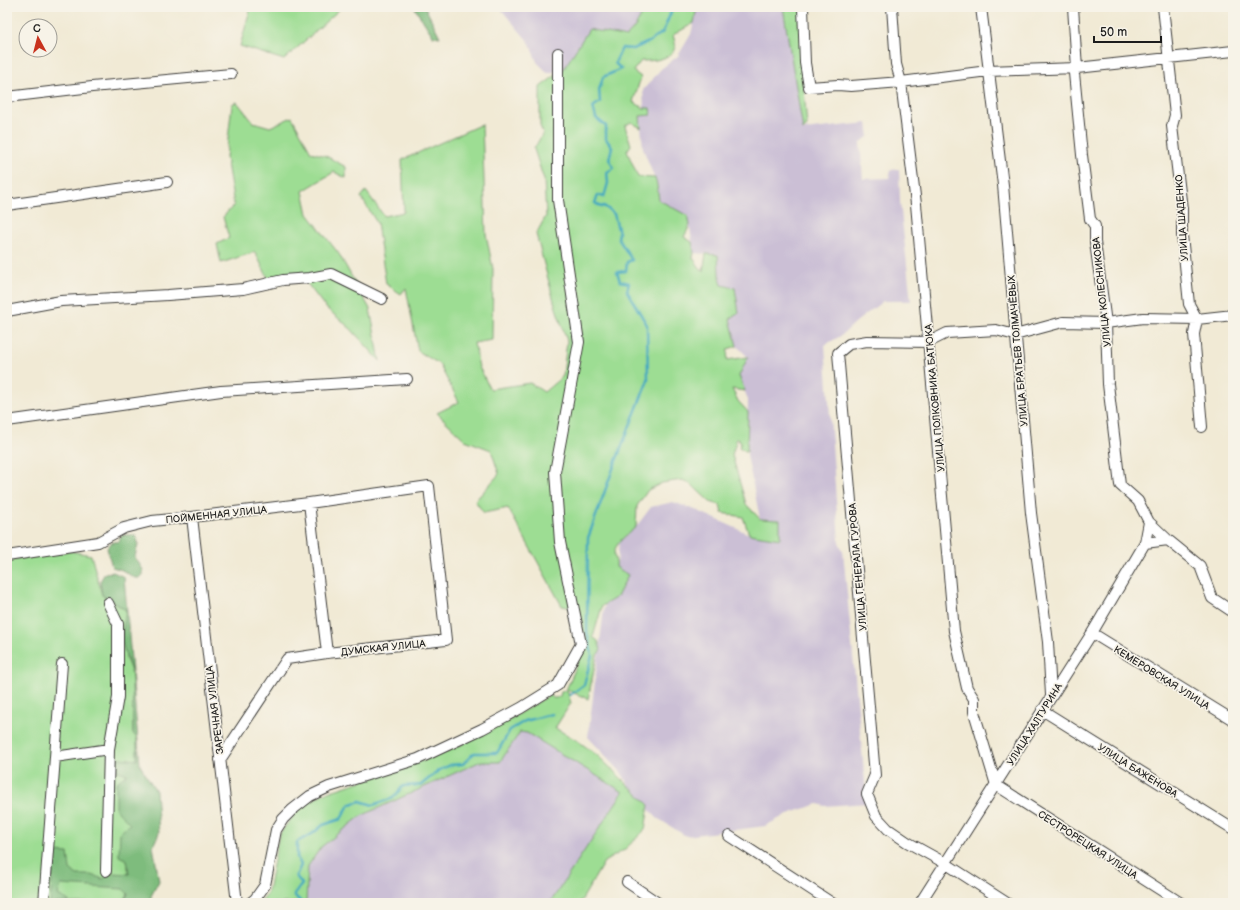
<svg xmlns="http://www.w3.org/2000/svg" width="1240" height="910" font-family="'Balsamiq Sans',sans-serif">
<rect width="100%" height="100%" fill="#f7f3e8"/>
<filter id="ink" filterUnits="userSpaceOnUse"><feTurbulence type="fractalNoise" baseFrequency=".025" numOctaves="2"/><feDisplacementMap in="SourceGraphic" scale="8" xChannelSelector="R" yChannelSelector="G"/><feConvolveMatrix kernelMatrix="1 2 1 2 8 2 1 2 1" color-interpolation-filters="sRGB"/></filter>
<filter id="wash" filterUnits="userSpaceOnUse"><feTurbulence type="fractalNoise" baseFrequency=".012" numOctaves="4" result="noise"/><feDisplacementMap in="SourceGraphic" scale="16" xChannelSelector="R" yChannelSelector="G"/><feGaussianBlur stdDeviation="0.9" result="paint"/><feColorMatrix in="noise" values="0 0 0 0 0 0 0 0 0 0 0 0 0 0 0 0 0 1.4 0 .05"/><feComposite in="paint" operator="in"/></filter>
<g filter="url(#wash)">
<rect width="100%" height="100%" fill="#f1ead5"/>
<!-- industrial -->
<path fill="#cbbfd5" d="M 499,7 L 646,7 L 635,27 L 626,37 L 589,29 L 563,70 L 548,73 L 537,62 L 529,42 Z
M 697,7 L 783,7 L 803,130 L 867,123 L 869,136 L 860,143 L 863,179 L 889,178 L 891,170 L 899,169 L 900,202 L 911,301 L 883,301 L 856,322 L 842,335 L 825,345 L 839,542 L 843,551 L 867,803 L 825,806 L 818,804 L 788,814 L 765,826 L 686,836 L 657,818 L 634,793 L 621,772 L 588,737 L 604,609 L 617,564 L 619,542 L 636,527 L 651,507 L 673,502 L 698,511 L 749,534 L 780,539 L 780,520 L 760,519 L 747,455 L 748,400 L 739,376 L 748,357 L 737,346 L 719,274 L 718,255 L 694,253 L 688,216 L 659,200 L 657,185 L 643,148 L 640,116 L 650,115 L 644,108 L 643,90 L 661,69 L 678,56 L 691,34 Z
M 520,732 L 527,733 L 623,792 L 550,903 L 306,903 L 308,866 L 321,847 L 361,816 L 479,762 L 500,762 Z"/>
<!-- green -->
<path fill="#9ddd93" stroke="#5c7c58" d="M 251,7 L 342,7 L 284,60 L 240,46 Z
M 641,7 L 697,7 L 694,23 L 673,35 C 674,39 676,44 675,48 C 670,60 653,61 641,61 L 633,71 L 641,77 L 633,102 L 644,108 L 650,108 L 651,115 L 640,116 L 641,128 L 631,122 L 625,126 L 631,145 L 627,151 L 638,177 L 655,178 L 657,185 L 659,200 L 688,216 L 690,225 L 684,237 L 692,242 L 694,253 L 693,258 L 703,272 L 706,254 L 718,255 L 719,274 L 722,285 L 735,288 L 739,313 L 730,319 L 737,346 L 728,349 L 727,360 L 748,357 L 739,376 L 745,391 L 732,389 L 738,401 L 748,412 L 747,452 L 739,447 L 741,442 L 737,438 L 732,455 L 746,504 L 760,519 L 780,520 L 780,539 L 749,534 L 743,517 L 722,513 L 720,505 L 710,502 L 692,485 L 682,480 L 662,483 L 648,490 L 637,506 L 636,527 C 628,534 614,543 614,555 C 615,559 617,562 616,567 L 628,575 L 617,597 L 602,606 L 593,637 L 598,641 L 601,650 L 597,655 L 588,699 L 567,690 L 571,703 L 555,728 L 578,741 L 597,755 L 649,805 L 645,830 L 624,850 L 604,862 L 580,903 L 550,903 L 623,792 L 527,733 L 520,732 L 500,762 L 479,762 L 361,816 L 321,847 L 308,866 L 306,903 L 257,903 L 264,898 L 268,891 L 279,835 L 296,812 L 311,801 L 322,794 L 428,759 L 452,749 L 491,730 L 550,695 L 553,698 L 556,698 L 560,696 L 561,692 L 566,690 L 582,653 L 584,637 L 579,609 L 562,606 L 508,508 L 484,513 L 475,501 L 499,474 L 491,450 L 465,440 L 437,413 L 459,402 L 439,364 L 418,351 L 406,288 L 401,294 L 386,284 L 377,223 L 361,197 L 366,191 L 384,216 L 404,212 L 402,160 L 482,124 L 486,234 L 493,269 L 492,340 L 474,343 L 479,367 L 490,389 L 530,383 L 544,392 L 563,376 L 567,341 L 555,305 L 536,234 L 546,216 L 544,180 L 534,149 L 543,133 L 540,126 L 540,87 L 563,70 L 589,29 L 626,37 L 635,27 L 645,9 Z
M 783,7 L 802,7 L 808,78 L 804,89 L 807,126 L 803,130 Z
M 237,102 L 253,122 L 270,127 L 292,117 L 311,152 L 326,156 L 346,167 L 346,178 L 334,172 L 303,191 L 308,214 L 339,254 L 370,309 L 380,361 L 351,329 L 325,307 L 303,278 L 268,278 L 255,252 L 221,263 L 217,244 L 229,238 L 223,217 L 234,205 L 226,157 L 232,104 Z
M 69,551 L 91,555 L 102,595 L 126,610 L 126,659 L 132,674 L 133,734 L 137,737 L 137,761 L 113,769 L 127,773 L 131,824 L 127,860 L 129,874 L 128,894 L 123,903 L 7,903 L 7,560 Z"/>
<!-- forest -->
<path fill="#7ebc7d" stroke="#4d6c4c" d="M 414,7 L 425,7 L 440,37 L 433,36 Z
M 122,535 L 136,535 L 138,544 L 135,557 L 143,570 L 143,575 L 139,578 L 135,578 L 122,570 L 112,567 L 107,548 C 110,544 112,541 118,542 Z
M 113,572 L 124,577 L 140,765 L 156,791 L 159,833 L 153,846 L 159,881 L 150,898 L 157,903 L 123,903 L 128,894 L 123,889 L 61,885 L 58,895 L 69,901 L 68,903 L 50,903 L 52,880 L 53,852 L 68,853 L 70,869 L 77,875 L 92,875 L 103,879 L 111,873 L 129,874 L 127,860 L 119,856 L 120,832 L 130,824 L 116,810 L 116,783 L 127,774 L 113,769 L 113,757 L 137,760 L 137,737 L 133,734 L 132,674 L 121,640 L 126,610 L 102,595 L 100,581 L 105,573 Z"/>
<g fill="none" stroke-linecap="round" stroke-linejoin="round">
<!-- stream -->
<path stroke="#40a8c0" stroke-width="2.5" d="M 570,695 L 584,685 L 592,655 L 587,632 L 588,538 L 614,466 L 648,380 L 647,325 L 627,291 L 629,283 L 620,281 L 617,272 L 626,271 L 627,262 L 632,260 L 618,238 L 619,233 L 614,214 L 604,206 L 601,207 L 595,203 L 598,195 L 604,197 L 608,183 L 607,172 L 614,168 L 609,159 L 612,147 L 606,139 L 606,126 L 596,118 L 593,107 L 600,102 L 599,90 L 603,77 L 621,69 L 615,63 L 622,48 L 633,49 L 649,42 L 663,32 L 673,7
M 300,903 L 301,902 L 294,895 L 302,884 L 296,876 L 301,865 L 297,857 L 297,842 L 312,834 L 323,825 L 341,819 L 349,805 L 360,801 L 373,805 L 393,798 L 403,786 L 421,785 L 438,771 L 450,765 L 463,764 L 474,753 L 497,753 L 510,730 L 525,721 L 552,714"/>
</g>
</g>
<g filter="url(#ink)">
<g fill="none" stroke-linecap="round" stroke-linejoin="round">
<!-- street casing -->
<g stroke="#3c3b38" stroke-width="12">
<path id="street" d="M 803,7 L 805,63 L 809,87 L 838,85 L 851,86 L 901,82 L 988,71 L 1077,68 L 1233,51
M 892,7 L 896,64 L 901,82 L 916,204 L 954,631 L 967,688 L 974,699 L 974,712 L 996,785
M 981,7 L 1003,185 L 1031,513 L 1048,642 L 1051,695
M 1163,7 L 1175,115 L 1172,126 L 1182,209 L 1182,235 L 1189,304 L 1197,319 L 1194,334 L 1202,427
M 7,97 L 92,87 L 231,74
M 7,205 L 167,182
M 7,311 L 61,301 L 168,295 L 243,289 L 283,280 L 310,278 L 331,274 L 382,299
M 7,421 L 221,391 L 407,379
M 309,503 L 327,653
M 192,517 L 237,903
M 1149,522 L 1168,540
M 1145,543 L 1168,540 L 1200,566 L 1212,598 L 1233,612
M 7,556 L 98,542 L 124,528 L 152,521 L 192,517 L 309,503 L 429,486 L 446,640 L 327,653 L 287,659 L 220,760
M 1092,633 L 1233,720
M 1042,710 L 1233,829
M 55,757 L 109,749
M 996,785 L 1181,903
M 729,836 L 832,903
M 106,871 L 109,749 L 118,697 L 118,624 L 108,603
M 627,882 L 658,903
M 44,903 L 62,664
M 250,903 L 255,899 L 265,885 L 276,830 L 283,819 L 292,810 L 310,796 L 329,787 L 418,759 L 482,729 L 521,708 L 558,685 L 581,644 L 560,542 L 555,472 L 579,342 L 558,200 L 558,53
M 920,903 L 1092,633 L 1145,543 L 1149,522 L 1138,501 L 1120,485 L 1108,384 L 1106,323 L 1095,242 L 1095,226 L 1090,219 L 1082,155 L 1074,73 L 1077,68 L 1073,7
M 1007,903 L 945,863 L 907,842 L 888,829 L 876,816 L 867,794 L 875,775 L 838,353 L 849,344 L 867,341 L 929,342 L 947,333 L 996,330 L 1015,335 L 1063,322 L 1106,323 L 1143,318 L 1197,319 L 1233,315"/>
</g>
<!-- street -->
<use href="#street" stroke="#fff" stroke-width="10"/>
</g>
</g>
<g text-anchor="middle" stroke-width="3.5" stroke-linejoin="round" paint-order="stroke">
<!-- street labels -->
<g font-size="10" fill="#1c1c1c" stroke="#f7f3e8">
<text transform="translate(1181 218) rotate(-94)" y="4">УЛИЦА ШАДЕНКО</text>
<text transform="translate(1101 292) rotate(-96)" y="4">УЛИЦА КОЛЕСНИКОВА</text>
<text transform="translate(1017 351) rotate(-95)" y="4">УЛИЦА БРАТЬЕВ ТОЛМАЧЁВЫХ</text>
<text transform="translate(934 398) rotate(-95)" y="4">УЛИЦА ПОЛКОВНИКА БАТЮКА</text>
<text transform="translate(216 514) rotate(-6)" y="4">ПОЙМЕННАЯ УЛИЦА</text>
<text transform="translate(857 567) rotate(-95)" y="4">УЛИЦА ГЕНЕРАЛА ГУРОВА</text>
<text transform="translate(383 647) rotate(-6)" y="4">ДУМСКАЯ УЛИЦА</text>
<text transform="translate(1162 677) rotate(32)" y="4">КЕМЕРОВСКАЯ УЛИЦА</text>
<text transform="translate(214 710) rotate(-97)" y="4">ЗАРЕЧНАЯ УЛИЦА</text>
<text transform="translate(1034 724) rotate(-58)" y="4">УЛИЦА ХАЛТУРИНА</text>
<text transform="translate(1138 770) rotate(32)" y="4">УЛИЦА БАЖЕНОВА</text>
<text transform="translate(1088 844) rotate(33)" y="4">СЕСТРОРЕЦКАЯ УЛИЦА</text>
</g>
</g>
<!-- margin -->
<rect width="1240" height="910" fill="none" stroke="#f7f3e8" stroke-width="24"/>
<!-- north arrow -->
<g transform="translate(38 38) rotate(353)"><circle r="19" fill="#f7f3e8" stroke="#9f9d96"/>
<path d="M0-3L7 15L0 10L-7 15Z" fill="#c8321e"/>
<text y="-6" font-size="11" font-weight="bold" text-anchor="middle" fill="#1c1c1c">С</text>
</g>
<!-- scale -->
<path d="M1094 36v6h67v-6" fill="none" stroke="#1c1c1c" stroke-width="2"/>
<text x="1100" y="36" font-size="12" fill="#1c1c1c" stroke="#f7f3e8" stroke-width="3" paint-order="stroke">50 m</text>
</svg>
